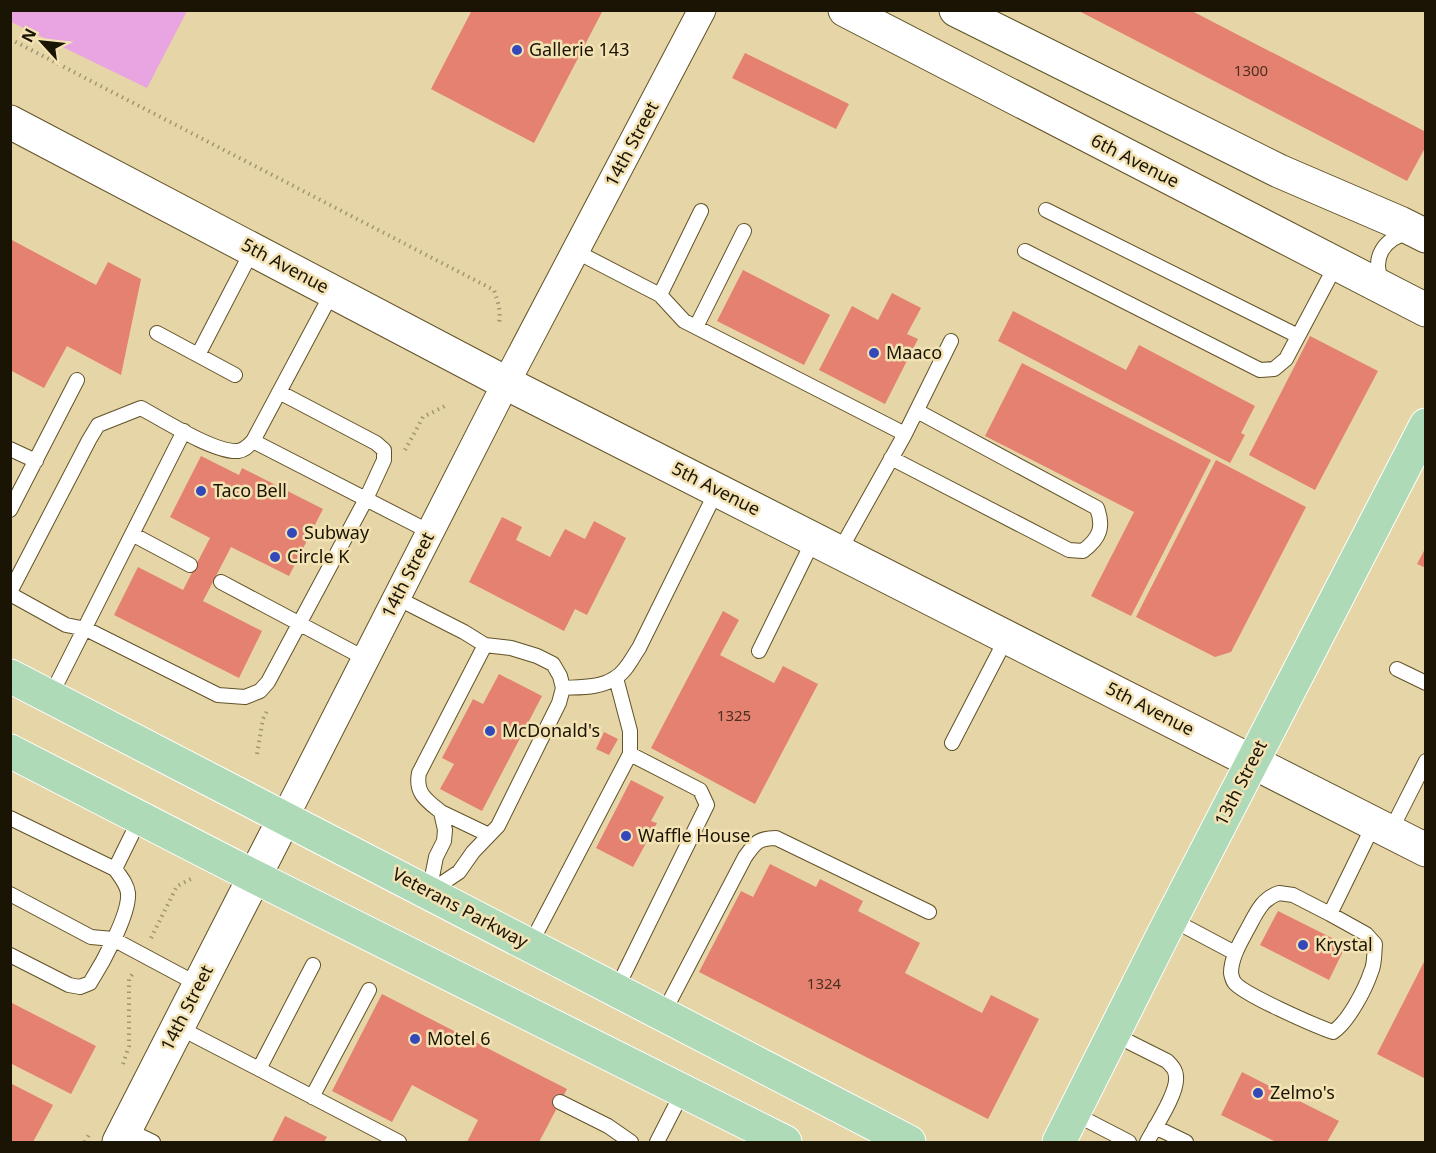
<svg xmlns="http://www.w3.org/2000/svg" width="1436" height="1153" font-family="'Noto Sans',sans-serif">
<rect width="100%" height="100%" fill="#e6d5a7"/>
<!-- green -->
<path fill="#e9a4e2" d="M 10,11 L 11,10 L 187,11 L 147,88 L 11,22 Z"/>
<!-- building -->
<path fill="#e58171" d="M 472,10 L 603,10 L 534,143 L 431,89 Z
M 1077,10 L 1190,10 L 1426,132 L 1426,146 L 1407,181 Z
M 745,53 L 849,104 L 836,129 L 732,78 Z
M 10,239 L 96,285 L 108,262 L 141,279 L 121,375 L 67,346 L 44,388 L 10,370 Z
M 743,270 L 830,315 L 804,365 L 717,321 Z
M 892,293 L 921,308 L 907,334 L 918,339 L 885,404 L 819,370 L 852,306 L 878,320 Z
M 1013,311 L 1126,370 L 1139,345 L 1255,406 L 1241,433 L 1245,435 L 1230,463 L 998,341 Z
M 1310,336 L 1378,371 L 1315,490 L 1249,455 Z
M 1022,363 L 1211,460 L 1131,616 L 1091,596 L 1134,512 L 985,436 Z
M 201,456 L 239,475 L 242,468 L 323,509 L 289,576 L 231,547 L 203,601 L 262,631 L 239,678 L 114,615 L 138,567 L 183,590 L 210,538 L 170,517 Z
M 1216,460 L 1306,507 L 1231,652 L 1215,657 L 1136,617 Z
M 502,517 L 522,527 L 516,540 L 550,557 L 565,529 L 585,539 L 594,521 L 626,538 L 587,615 L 575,609 L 564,631 L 469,582 Z
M 1426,547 L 1426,568 L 1417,564 Z
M 723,611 L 739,620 L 720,655 L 774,683 L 783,666 L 818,684 L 755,804 L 651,748 Z
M 499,674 L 542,696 L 482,811 L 440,789 L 454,764 L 442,758 L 473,699 L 483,704 Z
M 604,732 L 618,739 L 609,755 L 596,749 Z
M 631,780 L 664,797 L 651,821 L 657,823 L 633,867 L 596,848 Z
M 770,864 L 816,887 L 820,879 L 863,901 L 858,911 L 920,943 L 905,973 L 982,1013 L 991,995 L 1039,1019 L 988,1119 L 699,972 L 741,891 L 753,897 Z
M 1278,911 L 1346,945 L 1329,980 L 1260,945 Z
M 1426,958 L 1426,1079 L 1377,1054 Z
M 382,994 L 567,1089 L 539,1142 L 467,1142 L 478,1120 L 412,1085 L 392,1122 L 332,1091 Z
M 10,1002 L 96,1046 L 71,1094 L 10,1063 Z
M 1242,1072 L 1339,1121 L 1327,1142 L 1276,1142 L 1221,1115 Z
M 10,1083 L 53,1105 L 33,1142 L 10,1142 Z
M 285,1116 L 327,1137 L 324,1142 L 272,1142 Z"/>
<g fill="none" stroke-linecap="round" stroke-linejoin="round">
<!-- lane casing -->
<g stroke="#615227" stroke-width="16">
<path id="lane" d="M 1046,210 L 1298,336
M 575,251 L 660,295 L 684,321 L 905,434 L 839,552
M 1025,251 L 1260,370 L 1274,369 L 1286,359 L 1336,265
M 1382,282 C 1371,257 1384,239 1409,232
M 660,295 L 701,211
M 696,327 L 744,231
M 157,333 L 235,375
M 198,355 L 253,249
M 905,434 L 951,341
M 253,441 L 430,532
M 10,449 L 36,461
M 891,458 L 1069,550 L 1083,551 C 1100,538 1104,527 1097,508 L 917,411
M 10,510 L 77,380
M 132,534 L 190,565
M 221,582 L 366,659
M 10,592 L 89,440 L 98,425 L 141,408 C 163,420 215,453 238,451 C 245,450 248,446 253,441 L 333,291
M 10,594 L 66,625 L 86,629 L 218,695 L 245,697 L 260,691 L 268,682 L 366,499 L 384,460 L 384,450 L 376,443 L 279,392
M 397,598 L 464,632 L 485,645 L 511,648 L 537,656 L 553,664 L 560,676 L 563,688 L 559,703 L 498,826 L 473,852 L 459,872 L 429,892
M 759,651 L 814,539
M 1397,669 L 1426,683
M 563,688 C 580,687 601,688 615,678 C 626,672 632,658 639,648 L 717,490
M 50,697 L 184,431
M 952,743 L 1007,637
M 441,812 L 489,835
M 10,818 L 115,869 C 120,876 127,884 128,893 C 130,914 102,964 90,983 L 80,987 L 69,985 L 10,955
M 1390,832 L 1426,761
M 115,869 L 140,818
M 429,892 L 436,857 L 444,841 L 445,830 L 441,812 C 426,800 415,793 419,773 L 485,645
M 1279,893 L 1293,895 L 1330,914 L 1366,934 L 1375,944 C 1374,953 1375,964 1371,972 C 1365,990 1348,1022 1333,1032 C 1316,1026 1242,994 1234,982 C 1233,981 1231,974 1231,973 C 1231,958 1240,943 1247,930 C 1256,914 1261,899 1279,893 Z
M 10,894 L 91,937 L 113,939 L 199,985
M 1330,914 L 1374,824
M 1171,919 L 1235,953
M 530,945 L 630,754 L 630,731 L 616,678
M 616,990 L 707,805 L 700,790 L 630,754
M 663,1014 L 745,857 C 755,843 758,838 776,838 L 929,912
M 178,1027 L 259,1069 L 313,965
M 1113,1034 L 1167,1061 C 1172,1066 1176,1070 1176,1077 C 1178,1093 1155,1127 1147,1142
M 259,1069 L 399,1142
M 312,1097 L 369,990
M 560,1102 L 608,1126 L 631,1142
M 1073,1113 L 1129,1142
M 1155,1127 L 1186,1142
M 126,1129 L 153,1142
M 657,1142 L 683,1091"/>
</g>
<!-- street casing -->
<g stroke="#615227" stroke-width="29">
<path id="street" d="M 285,817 L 506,383 L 702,10"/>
</g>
<!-- secondary casing -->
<g stroke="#615227" stroke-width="35">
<path id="secondary" d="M 845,10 L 1426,310
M 956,10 L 1279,171 L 1400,223 L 1426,236
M 10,122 L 506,383 L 1426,850
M 119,1142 L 285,817"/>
</g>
<!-- primary casing -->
<g stroke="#fff" stroke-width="35">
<path id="primary" d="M 10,676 L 909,1142
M 10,751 L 253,876 L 785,1142
M 1059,1142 L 1164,933 L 1426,425"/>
</g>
<!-- path -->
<path stroke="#a29571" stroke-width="4" stroke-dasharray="1.5 4.5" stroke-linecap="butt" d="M 10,39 L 494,290 C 498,302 501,310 499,323
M 405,450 L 423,417 L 445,406
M 257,754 L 263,719 L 268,709
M 151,938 L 177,886 L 191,879
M 123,1064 L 129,1046 L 129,979 L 134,972
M 85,1142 L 90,1133"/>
<!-- lane -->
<use href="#lane" stroke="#fff" stroke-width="14"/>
<!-- street -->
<use href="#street" stroke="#fff" stroke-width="27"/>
<!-- secondary -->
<use href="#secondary" stroke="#fff" stroke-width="33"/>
<!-- primary -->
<use href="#primary" stroke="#afdab8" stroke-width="33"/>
</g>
<!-- markers -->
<g fill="#3448ba" stroke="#f3e2b3" stroke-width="2">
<circle cx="517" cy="50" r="6"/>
<circle cx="874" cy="353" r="6"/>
<circle cx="201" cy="491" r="6"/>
<circle cx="292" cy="533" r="6"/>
<circle cx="275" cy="557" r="6"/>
<circle cx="490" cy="731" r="6"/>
<circle cx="626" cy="836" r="6"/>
<circle cx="1303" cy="945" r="6"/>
<circle cx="415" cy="1039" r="6"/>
<circle cx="1258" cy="1093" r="6"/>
</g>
<g text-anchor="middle" stroke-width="5" stroke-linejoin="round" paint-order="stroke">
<!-- number labels -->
<g font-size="15" fill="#4d2f1f">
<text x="1251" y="76">1300</text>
<text x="734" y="721">1325</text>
<text x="824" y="989">1324</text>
</g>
<!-- poi labels -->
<g font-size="18" fill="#1a1404" stroke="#f3e2b3" text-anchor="start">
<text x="529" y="56">Gallerie 143</text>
<text x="886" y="359">Maaco</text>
<text x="213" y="497">Taco Bell</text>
<text x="304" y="539">Subway</text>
<text x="287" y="563">Circle K</text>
<text x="502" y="737">McDonald's</text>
<text x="638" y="842">Waffle House</text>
<text x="1315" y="951">Krystal</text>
<text x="427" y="1045">Motel 6</text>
<text x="1270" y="1099">Zelmo's</text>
</g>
<!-- street labels -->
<g font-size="18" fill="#1a1404" stroke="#f3e2b3">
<text transform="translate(632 144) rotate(-62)" y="6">14th Street</text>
<text transform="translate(1135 161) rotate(27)" y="6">6th Avenue</text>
<text transform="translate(285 266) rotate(28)" y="6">5th Avenue</text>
<text transform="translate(716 489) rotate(27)" y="6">5th Avenue</text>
<text transform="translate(408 575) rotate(-63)" y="6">14th Street</text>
<text transform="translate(1150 709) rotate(27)" y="6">5th Avenue</text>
<text transform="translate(1241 783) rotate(-63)" y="6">13th Street</text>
<text transform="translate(460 908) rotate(28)" y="6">Veterans Parkway</text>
<text transform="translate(187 1008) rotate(-63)" y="6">14th Street</text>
</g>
</g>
<!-- border -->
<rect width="1436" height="1153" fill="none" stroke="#1a1404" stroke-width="24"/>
<!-- north arrow -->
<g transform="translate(42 42) rotate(297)" stroke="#f3e2b3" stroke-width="4.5" paint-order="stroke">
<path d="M0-4.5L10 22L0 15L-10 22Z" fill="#1a1404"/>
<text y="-9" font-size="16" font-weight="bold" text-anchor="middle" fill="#1a1404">N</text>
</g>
</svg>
